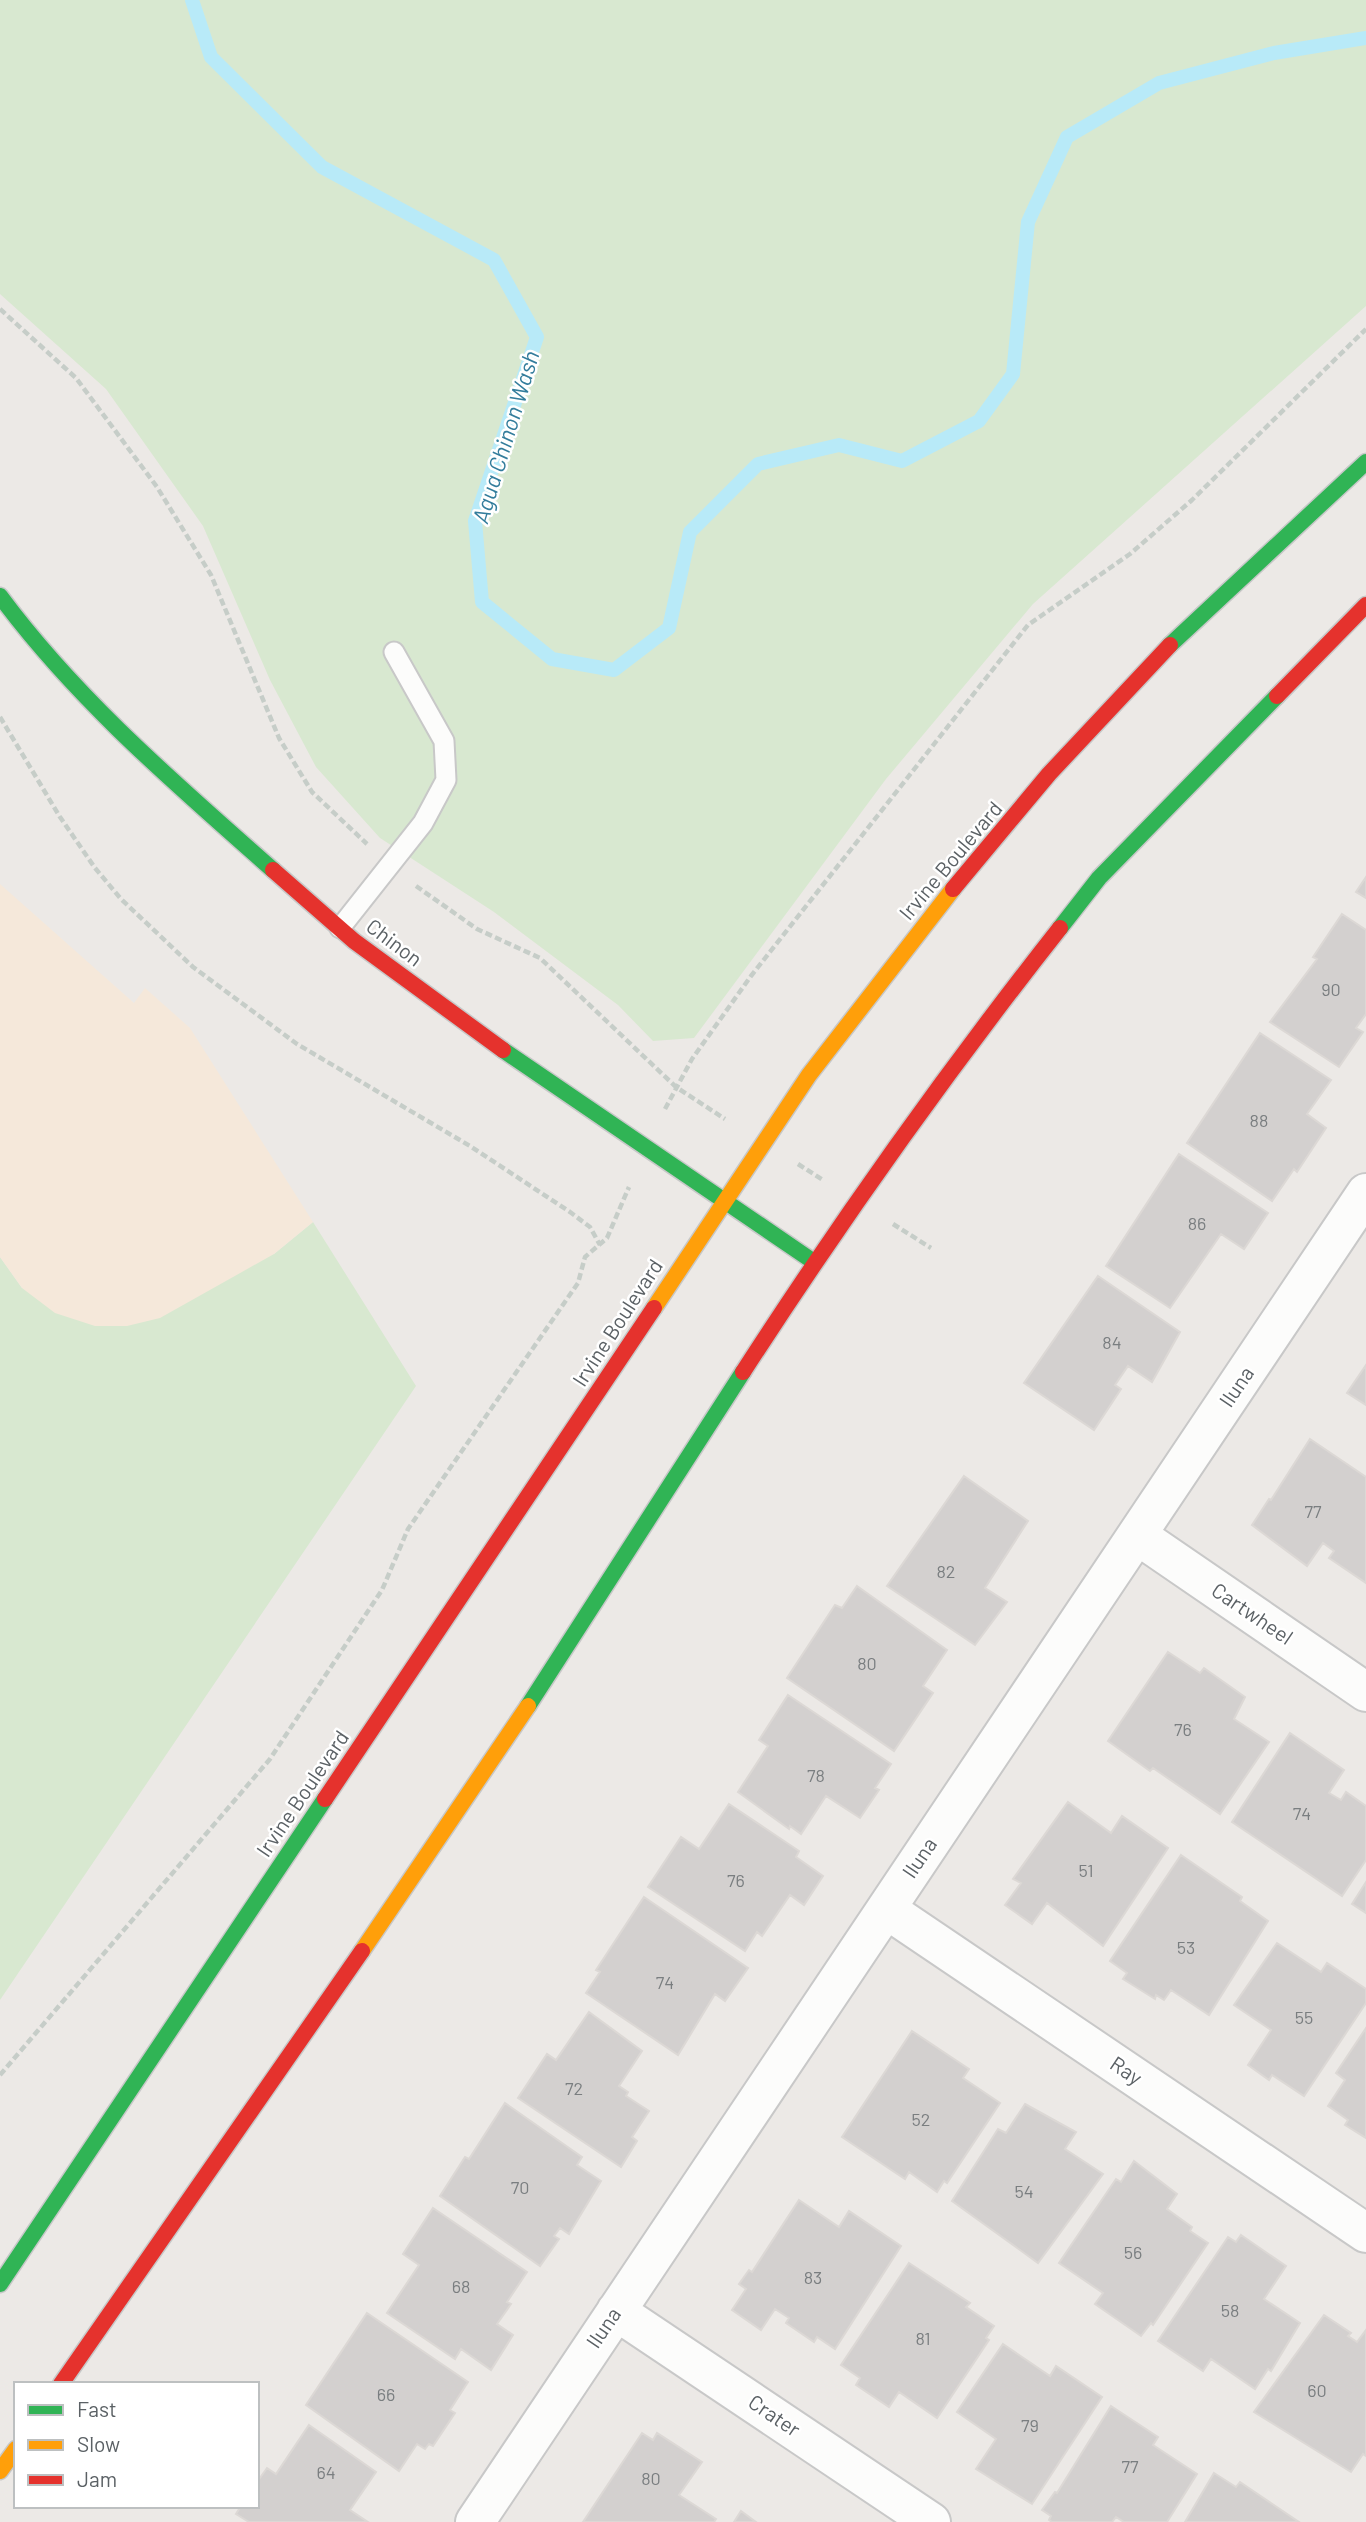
<svg xmlns="http://www.w3.org/2000/svg" width="1366" height="2522" font-family="Barlow,sans-serif">
<rect width="100%" height="100%" fill="#ece9e6"/>
<!-- green -->
<path fill="#d8e8d0" d="M 0,0 L 1366,0 L 1366,306 L 1033,604 L 886,779 L 694,1038 L 653,1041 L 618,1005 L 494,912 L 380,838 L 316,767 L 270,680 L 203,526 L 106,389 L 0,294 Z
M 313,1222 L 416,1386 L 0,2000 L 0,1257 L 22,1288 L 274,1254 Z"/>
<!-- sand -->
<path fill="#f5e8da" d="M 0,884 L 134,1003 L 145,988 L 190,1028 L 313,1222 L 274,1254 L 160,1318 L 127,1326 L 95,1326 L 55,1313 L 22,1288 L 0,1257 Z"/>
<g fill="none" stroke-linecap="round" stroke-linejoin="round">
<!-- stream -->
<path stroke="#b8eaf8" stroke-width="14" d="M 192,0 L 211,57 L 322,167 L 494,260 L 537,337 L 475,521 L 482,602 L 552,659 L 614,670 L 669,628 L 690,532 L 758,464 L 839,445 L 902,461 L 979,421 L 1013,374 L 1028,222 L 1067,137 L 1159,83 L 1274,53 L 1366,38"/>
</g>
<!-- building -->
<path fill="#d3d0cf" stroke="#dcd8d5" stroke-width="2" d="M 1366,877 L 1366,898 L 1356,892 Z
M 1342,914 L 1366,930 L 1366,1014 L 1356,1028 L 1363,1032 L 1339,1067 L 1270,1022 L 1317,959 L 1313,957 Z
M 1260,1033 L 1331,1080 L 1307,1114 L 1326,1128 L 1297,1172 L 1294,1169 L 1272,1201 L 1187,1143 Z
M 1179,1154 L 1268,1213 L 1244,1249 L 1221,1234 L 1170,1308 L 1106,1266 Z
M 1098,1276 L 1180,1332 L 1152,1382 L 1128,1366 L 1115,1385 L 1121,1389 L 1094,1430 L 1024,1383 Z
M 1366,1365 L 1366,1405 L 1347,1393 Z
M 1310,1439 L 1366,1477 L 1366,1583 L 1329,1558 L 1334,1551 L 1323,1543 L 1307,1566 L 1252,1525 L 1269,1499 L 1271,1500 Z
M 964,1476 L 1028,1521 L 985,1588 L 1007,1602 L 975,1645 L 887,1586 Z
M 857,1586 L 947,1650 L 923,1686 L 933,1693 L 894,1751 L 787,1678 L 835,1605 L 842,1608 Z
M 1168,1652 L 1200,1673 L 1204,1668 L 1245,1697 L 1234,1719 L 1269,1742 L 1220,1814 L 1153,1768 L 1150,1771 L 1108,1741 Z
M 788,1695 L 891,1764 L 875,1788 L 879,1790 L 860,1818 L 826,1796 L 801,1834 L 790,1826 L 789,1829 L 738,1792 L 768,1746 L 759,1740 Z
M 1290,1733 L 1344,1770 L 1329,1793 L 1341,1800 L 1346,1792 L 1366,1806 L 1366,1860 L 1342,1896 L 1232,1822 Z
M 1068,1802 L 1111,1833 L 1122,1816 L 1168,1848 L 1103,1946 L 1047,1903 L 1032,1924 L 1005,1905 L 1021,1883 L 1013,1879 Z
M 729,1804 L 799,1851 L 796,1857 L 823,1876 L 804,1905 L 790,1895 L 762,1936 L 757,1932 L 745,1951 L 648,1887 L 681,1837 L 699,1849 Z
M 1181,1855 L 1242,1897 L 1240,1901 L 1268,1921 L 1209,2015 L 1171,1990 L 1164,2000 L 1156,1995 L 1155,1999 L 1123,1979 L 1127,1973 L 1110,1961 Z
M 1366,1882 L 1366,1913 L 1352,1904 Z
M 644,1897 L 748,1968 L 725,2001 L 715,1994 L 678,2055 L 586,1993 L 600,1972 L 596,1970 Z
M 1277,1943 L 1321,1972 L 1327,1963 L 1366,1989 L 1366,2003 L 1304,2096 L 1272,2075 L 1269,2080 L 1248,2065 L 1271,2030 L 1234,2005 Z
M 589,2012 L 642,2051 L 619,2086 L 628,2092 L 626,2096 L 649,2111 L 632,2137 L 637,2141 L 621,2167 L 518,2098 L 547,2054 L 556,2060 Z
M 1366,2028 L 1366,2138 L 1345,2125 L 1348,2120 L 1328,2106 L 1345,2080 L 1336,2073 Z
M 912,2031 L 969,2069 L 963,2078 L 1000,2103 L 947,2183 L 944,2181 L 937,2192 L 909,2172 L 905,2179 L 842,2137 Z
M 505,2103 L 582,2157 L 577,2165 L 601,2181 L 569,2234 L 560,2228 L 554,2236 L 559,2239 L 540,2266 L 440,2196 L 465,2157 L 469,2159 Z
M 1025,2104 L 1076,2132 L 1065,2149 L 1103,2174 L 1038,2263 L 952,2201 L 998,2129 L 1006,2133 Z
M 1134,2161 L 1177,2194 L 1167,2209 L 1192,2227 L 1190,2231 L 1208,2243 L 1153,2325 L 1151,2323 L 1141,2336 L 1095,2304 L 1103,2293 L 1059,2263 L 1116,2179 L 1121,2182 Z
M 799,2200 L 839,2227 L 849,2211 L 901,2246 L 835,2349 L 817,2337 L 814,2342 L 786,2323 L 789,2318 L 775,2309 L 761,2330 L 732,2310 L 746,2289 L 739,2284 L 749,2270 L 752,2272 Z
M 433,2208 L 527,2272 L 507,2302 L 511,2304 L 497,2324 L 513,2335 L 491,2370 L 461,2349 L 455,2359 L 387,2313 L 419,2265 L 403,2254 Z
M 1241,2235 L 1286,2266 L 1264,2299 L 1300,2323 L 1271,2371 L 1268,2369 L 1255,2389 L 1211,2359 L 1203,2371 L 1158,2341 L 1228,2237 L 1236,2242 Z
M 909,2263 L 970,2303 L 966,2307 L 994,2326 L 986,2338 L 989,2340 L 937,2418 L 899,2392 L 889,2407 L 856,2385 L 860,2378 L 841,2365 Z
M 367,2313 L 468,2382 L 450,2410 L 455,2413 L 433,2446 L 429,2444 L 425,2449 L 417,2444 L 399,2471 L 306,2405 Z
M 1324,2315 L 1351,2333 L 1348,2336 L 1357,2342 L 1366,2330 L 1366,2456 L 1363,2454 L 1351,2472 L 1254,2412 Z
M 1003,2344 L 1050,2376 L 1056,2366 L 1102,2397 L 1032,2504 L 976,2469 L 996,2439 L 957,2412 Z
M 1111,2406 L 1158,2437 L 1153,2445 L 1197,2474 L 1167,2522 L 1124,2522 L 1116,2517 L 1112,2522 L 1052,2522 L 1049,2520 L 1051,2516 L 1042,2510 L 1055,2492 L 1057,2493 Z
M 309,2425 L 376,2472 L 350,2510 L 368,2522 L 249,2522 L 236,2514 L 241,2506 L 257,2506 L 257,2482 L 267,2468 L 276,2474 Z
M 642,2433 L 653,2440 L 657,2433 L 702,2462 L 679,2495 L 716,2519 L 714,2522 L 583,2522 Z
M 1214,2473 L 1236,2487 L 1240,2482 L 1299,2522 L 1185,2522 Z
M 741,2511 L 756,2522 L 734,2522 Z"/>
<g fill="none" stroke-linecap="round" stroke-linejoin="round">
<!-- lane casing -->
<g stroke="#c8c8c8" stroke-width="23">
<path id="lane" d="M 340,928 L 423,823 L 446,780 L 444,741 L 394,652"/>
</g>
<!-- street casing -->
<g stroke="#c8c8c8" stroke-width="42">
<path id="street" d="M 1137,1535 L 1366,1692
M 886,1909 L 1366,2233
M 616,2311 L 931,2522
M 475,2522 L 1366,1193"/>
</g>
<!-- fast casing -->
<g stroke="#c7c8c8" stroke-width="19">
<path id="fast" d="M 0,596 C 77,700 177,785 273,870
M 1170,645 L 1366,462
M 1060,928 L 1099,878 L 1277,696
M 503,1050 L 814,1262
M 528,1706 L 743,1372
M 0,2284 L 325,1799"/>
</g>
<!-- slow casing -->
<g stroke="#c7c8c8" stroke-width="19">
<path id="slow" d="M 654,1308 L 809,1075 L 953,889
M 362,1951 L 528,1706
M 0,2471 L 16,2449"/>
</g>
<!-- jam casing -->
<g stroke="#c7c8c8" stroke-width="19">
<path id="jam" d="M 1277,696 L 1366,605
M 273,870 L 354,941 L 503,1050
M 953,889 L 1049,774 L 1170,645
M 743,1372 C 842,1219 948,1070 1060,928
M 325,1799 L 654,1308
M 61,2384 L 362,1951"/>
</g>
<!-- path -->
<path stroke="#c6cdc8" stroke-width="4.5" stroke-dasharray="7 3.5" stroke-linecap="butt" d="M 0,309 L 76,378 L 157,487 L 211,575 L 279,738 L 312,792 L 367,844
M 0,717 L 60,817 L 95,868 L 121,899 L 193,967 L 297,1044 L 470,1146 L 570,1212 L 590,1227 L 600,1245
M 416,886 L 477,929 L 540,958 L 676,1087 L 725,1119
M 665,1109 L 692,1059 L 751,976 L 1028,625 L 1130,554 L 1192,500 L 1366,329
M 798,1164 L 823,1180
M 893,1224 L 931,1248
M 0,2075 L 270,1759 L 382,1590 L 408,1529 L 578,1283 L 585,1257 L 607,1238 L 629,1187"/>
<!-- lane -->
<use href="#lane" stroke="#fcfcfb" stroke-width="19"/>
<!-- street -->
<use href="#street" stroke="#fcfcfb" stroke-width="38"/>
<!-- fast -->
<use href="#fast" stroke="#30b455" stroke-width="16"/>
<!-- slow -->
<use href="#slow" stroke="#ff9f0a" stroke-width="16"/>
<!-- jam -->
<use href="#jam" stroke="#e5322d" stroke-width="16"/>
</g>
<g text-anchor="middle" stroke-width="5" stroke-linejoin="round" paint-order="stroke">
<!-- number labels -->
<g font-size="18" fill="#7a7e80">
<text x="1331" y="996">90</text>
<text x="1259" y="1127">88</text>
<text x="1197" y="1230">86</text>
<text x="1112" y="1349">84</text>
<text x="1313" y="1518">77</text>
<text x="946" y="1578">82</text>
<text x="867" y="1670">80</text>
<text x="1183" y="1736">76</text>
<text x="816" y="1782">78</text>
<text x="1302" y="1820">74</text>
<text x="1086" y="1877">51</text>
<text x="736" y="1887">76</text>
<text x="1186" y="1954">53</text>
<text x="665" y="1989">74</text>
<text x="1304" y="2024">55</text>
<text x="574" y="2095">72</text>
<text x="921" y="2126">52</text>
<text x="520" y="2194">70</text>
<text x="1024" y="2198">54</text>
<text x="1133" y="2259">56</text>
<text x="813" y="2284">83</text>
<text x="461" y="2293">68</text>
<text x="1230" y="2317">58</text>
<text x="923" y="2345">81</text>
<text x="1317" y="2397">60</text>
<text x="386" y="2401">66</text>
<text x="1030" y="2432">79</text>
<text x="1130" y="2473">77</text>
<text x="326" y="2479">64</text>
<text x="651" y="2485">80</text>
</g>
<!-- street labels -->
<g font-size="21" fill="#5b6165" stroke="#fff">
<text transform="translate(951 861) rotate(-50)" y="7">Irvine Boulevard</text>
<text transform="translate(394 943) rotate(37)" y="7">Chinon</text>
<text transform="translate(618 1323) rotate(-57)" y="7">Irvine Boulevard</text>
<text transform="translate(1237 1387) rotate(-56)" y="7">Iluna</text>
<text transform="translate(1252 1614) rotate(34)" y="7">Cartwheel</text>
<text transform="translate(303 1794) rotate(-56)" y="7">Irvine Boulevard</text>
<text transform="translate(920 1858) rotate(-56)" y="7">Iluna</text>
<text transform="translate(1126 2071) rotate(34)" y="7">Ray</text>
<text transform="translate(604 2328) rotate(-56)" y="7">Iluna</text>
<text transform="translate(774 2416) rotate(34)" y="7">Crater</text>
</g>
<!-- water labels -->
<g font-size="23" font-style="italic" fill="#337d9c" stroke="#fff">
<text transform="translate(506 437) rotate(-73)" y="8">Agua Chinon Wash</text>
</g>
</g>
<!-- legend -->
<rect x="14" y="2382" width="245" height="126" fill="#ffffff" stroke="#bdc0c1" stroke-width="2"/>
<rect x="28" y="2405" width="35" height="10" fill="#30b455" stroke="#bdc0c1" stroke-width="2"/>
<text x="77" y="2417" font-size="21" fill="#5b6165">Fast</text>
<rect x="28" y="2440" width="35" height="10" fill="#ff9f0a" stroke="#bdc0c1" stroke-width="2"/>
<text x="77" y="2452" font-size="21" fill="#5b6165">Slow</text>
<rect x="28" y="2475" width="35" height="10" fill="#e5322d" stroke="#bdc0c1" stroke-width="2"/>
<text x="77" y="2487" font-size="21" fill="#5b6165">Jam</text>
</svg>
